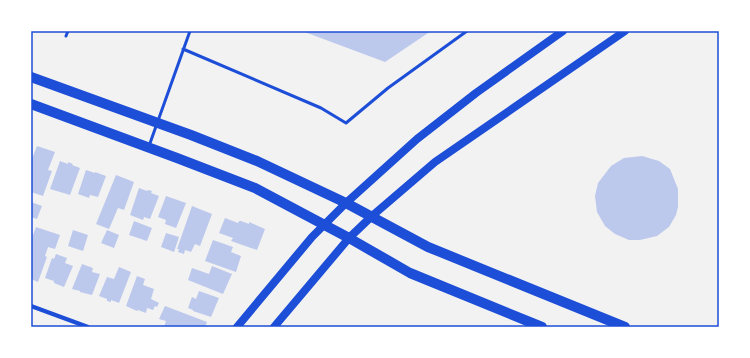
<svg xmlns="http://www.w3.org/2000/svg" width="750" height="358" font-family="'Sofia Sans Condensed',sans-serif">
<rect width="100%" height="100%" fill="#f2f2f2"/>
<!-- building -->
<path fill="#bdc9ec" d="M 302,31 L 431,31 L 385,62 Z
M 37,146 L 55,152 L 48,170 L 52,171 L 43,196 L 31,192 L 31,161 Z
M 642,156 L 659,161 L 670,169 L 678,189 L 678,207 L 676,215 L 669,227 L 657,236 L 640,240 L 629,240 L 615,234 L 605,226 L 597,212 L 595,196 L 598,183 L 611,166 L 624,158 Z
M 60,161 L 68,164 L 68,162 L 73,164 L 72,165 L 80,168 L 70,195 L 50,189 Z
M 86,170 L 95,173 L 95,172 L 106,176 L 98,197 L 90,195 L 89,198 L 78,194 Z
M 116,175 L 134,182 L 124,210 L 118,208 L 109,229 L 96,224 Z
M 139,188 L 147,191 L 148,190 L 152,191 L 151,193 L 159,196 L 150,219 L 144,217 L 143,220 L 130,215 Z
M 166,196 L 186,203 L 176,228 L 165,224 L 166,220 L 158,217 Z
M 31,202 L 42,206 L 37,219 L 31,217 Z
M 192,206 L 212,214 L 200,246 L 195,244 L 191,252 L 185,250 L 184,254 L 178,252 L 179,249 L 177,249 Z
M 225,218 L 238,223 L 239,221 L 241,221 L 249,224 L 249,222 L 265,229 L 257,250 L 231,241 L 233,238 L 219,233 Z
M 134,221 L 152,228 L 147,241 L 129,235 Z
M 36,227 L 60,235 L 55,249 L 48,247 L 45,256 L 47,257 L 38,282 L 31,279 L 31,240 Z
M 73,230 L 88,235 L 83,251 L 68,246 Z
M 107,230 L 119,235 L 114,248 L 101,243 Z
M 166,233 L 179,237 L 174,252 L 161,247 Z
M 213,240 L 233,247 L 231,252 L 241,256 L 236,272 L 205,261 Z
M 56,254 L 67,258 L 65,263 L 73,266 L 64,287 L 54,283 L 54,281 L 45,278 L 52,258 L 54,259 Z
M 82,264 L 93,268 L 92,272 L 100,274 L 92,295 L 80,292 L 80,291 L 72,289 Z
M 212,266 L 232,274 L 223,294 L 188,280 L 192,268 L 209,274 Z
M 119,267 L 131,272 L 119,303 L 111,300 L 111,302 L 107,301 L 107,299 L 99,296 L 107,277 L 114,279 Z
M 137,276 L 145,279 L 143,285 L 154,289 L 151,299 L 159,303 L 157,307 L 155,306 L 153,310 L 147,308 L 146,313 L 138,310 L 137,311 L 126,306 Z
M 199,291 L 219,298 L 211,317 L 193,311 L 193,310 L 188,308 L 192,297 L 196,299 Z
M 165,306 L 207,322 L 205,327 L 164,327 L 166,321 L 159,319 Z"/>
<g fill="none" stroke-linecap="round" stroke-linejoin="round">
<!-- service -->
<path stroke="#1d4ed8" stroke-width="3" d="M 66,36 L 68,31
M 183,49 L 321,108 L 346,123 L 388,88 L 467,31
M 149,146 L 190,31"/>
<!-- minor -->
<path stroke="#1d4ed8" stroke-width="4" d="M 31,306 L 88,327"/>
<!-- secondary -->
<path stroke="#1d4ed8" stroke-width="8" d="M 237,327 L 312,237 L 346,203 L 417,139 L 476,93 L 563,31
M 274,327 L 349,238 L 372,216 L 435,162 L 625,31"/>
<!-- primary -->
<path stroke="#1d4ed8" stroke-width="10" d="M 31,77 L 191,135 L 257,161 L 346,203 L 428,247 L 625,327
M 31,104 L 177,158 L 255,188 L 349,238 L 410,273 L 542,327"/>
</g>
<!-- border -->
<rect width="750" height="358" fill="none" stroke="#ffffff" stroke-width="64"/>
<rect x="32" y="32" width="686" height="294" fill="none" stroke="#1d4ed8" stroke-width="1.5"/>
</svg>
